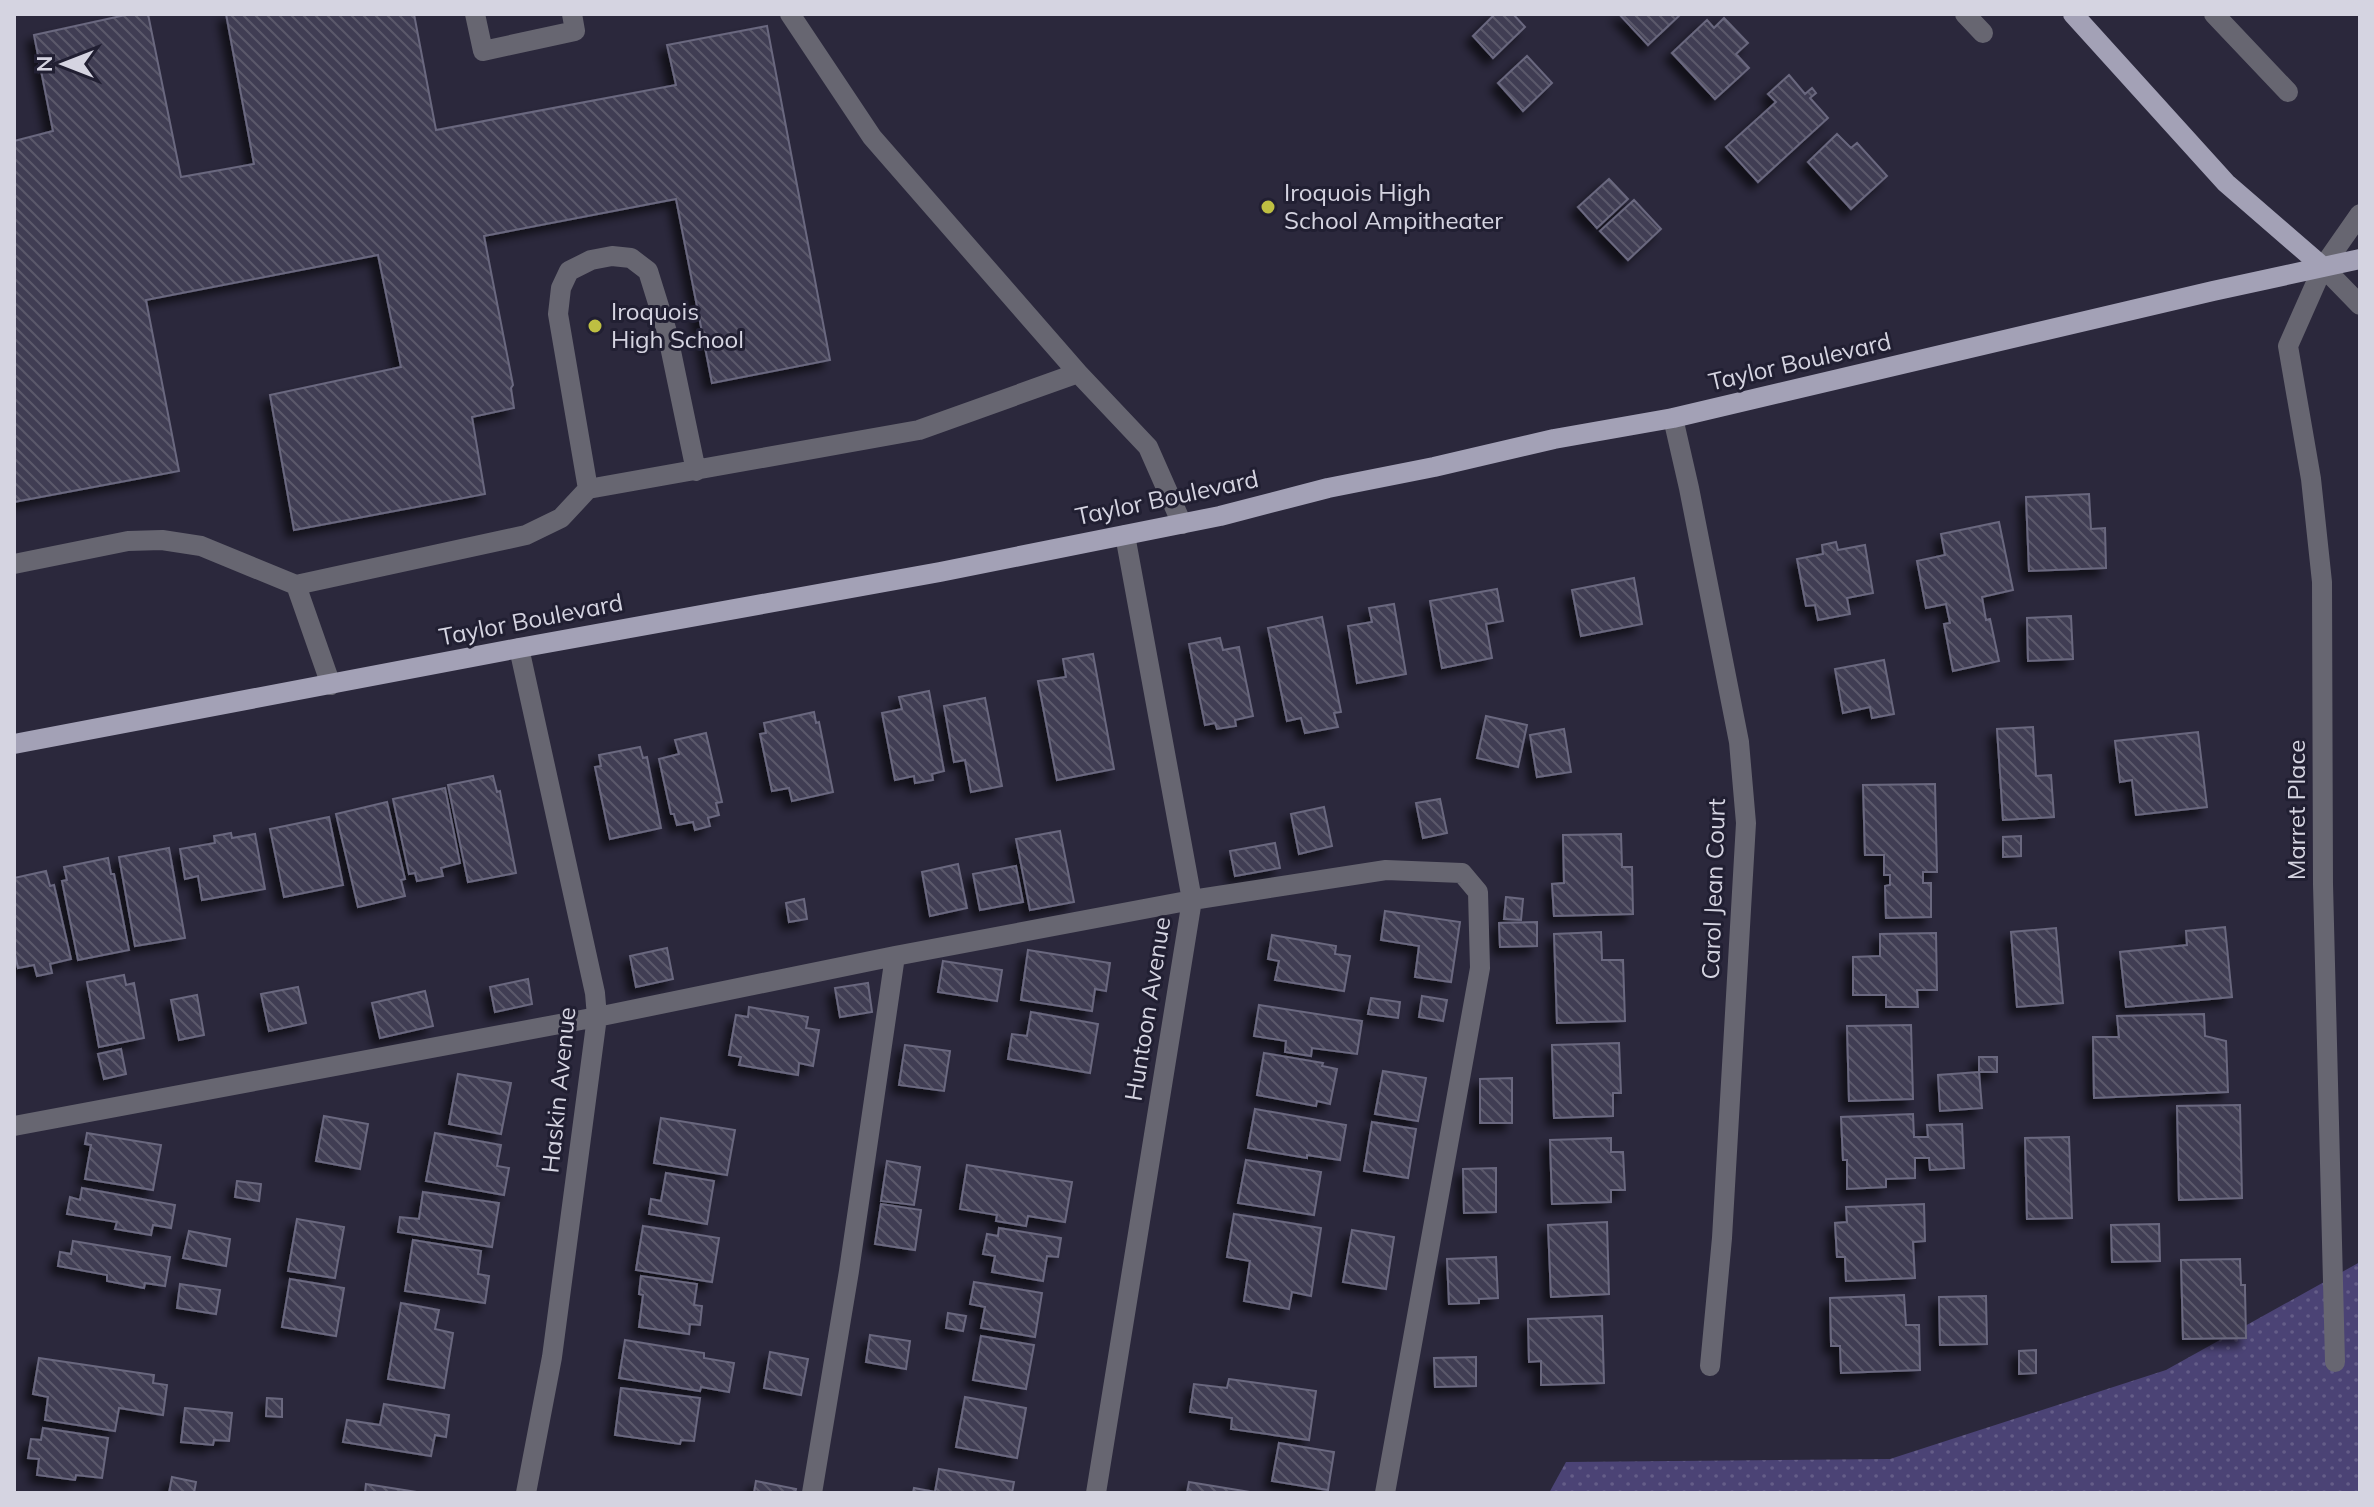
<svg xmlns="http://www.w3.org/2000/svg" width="2374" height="1507" font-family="Mulish,sans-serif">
<defs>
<pattern id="grass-dots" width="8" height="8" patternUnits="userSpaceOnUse" patternTransform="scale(2)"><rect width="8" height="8" fill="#4b4375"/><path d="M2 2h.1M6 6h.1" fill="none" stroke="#645d88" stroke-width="1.8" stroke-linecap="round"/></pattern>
<pattern id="building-back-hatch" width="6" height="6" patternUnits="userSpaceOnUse" patternTransform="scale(2)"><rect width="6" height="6" fill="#403e53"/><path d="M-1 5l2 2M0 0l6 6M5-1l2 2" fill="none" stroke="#5b596b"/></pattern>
<filter id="shadow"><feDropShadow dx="-7" dy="7" stdDeviation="4" flood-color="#0009"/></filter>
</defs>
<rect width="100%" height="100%" fill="#2b283c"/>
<!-- grass -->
<path fill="url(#grass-dots)" d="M 2360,1262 L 2360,1493 L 1549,1493 L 1566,1462 L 1890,1459 L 2166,1370 Z"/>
<!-- building -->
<path fill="url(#building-back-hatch)" stroke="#6a687f" stroke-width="2" filter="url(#shadow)" d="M 130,14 L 148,14 L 181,177 L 254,164 L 226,14 L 414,14 L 436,130 L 676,85 L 667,45 L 767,26 L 830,360 L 712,383 L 676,199 L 484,236 L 513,385 L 511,388 L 514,408 L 472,417 L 485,494 L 294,530 L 270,395 L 401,367 L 378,255 L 146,300 L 179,471 L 14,502 L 14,141 L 53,131 L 34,35 Z
M 1495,14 L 1513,14 L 1525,27 L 1493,58 L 1473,36 Z
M 1619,14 L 1681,14 L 1648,45 Z
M 1724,18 L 1748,43 L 1736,54 L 1749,68 L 1715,99 L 1672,53 L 1707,20 L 1714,28 Z
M 1527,56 L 1552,83 L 1523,111 L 1498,83 Z
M 1789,75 L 1805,94 L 1812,88 L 1816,93 L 1810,98 L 1828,118 L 1758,182 L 1726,147 L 1776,102 L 1768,94 Z
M 1837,134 L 1851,148 L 1857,143 L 1887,176 L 1851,209 L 1808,162 Z
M 1609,179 L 1628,199 L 1597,228 L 1578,207 Z
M 1634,200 L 1661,229 L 1628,260 L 1600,231 Z
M 2089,494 L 2091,529 L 2105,528 L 2106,568 L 2029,571 L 2026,497 Z
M 1999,522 L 2013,590 L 1982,597 L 1986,620 L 1990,619 L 1999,661 L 1953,671 L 1944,624 L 1950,623 L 1946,604 L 1926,608 L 1917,561 L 1945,555 L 1941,534 Z
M 1836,542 L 1838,550 L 1865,545 L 1873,593 L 1847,598 L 1850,614 L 1818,620 L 1815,605 L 1806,606 L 1797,559 L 1823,554 L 1822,545 Z
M 1634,578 L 1642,624 L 1581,636 L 1572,590 Z
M 1497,589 L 1503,621 L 1486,624 L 1492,658 L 1442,668 L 1430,601 Z
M 1394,604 L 1406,674 L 1357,683 L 1348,626 L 1372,622 L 1369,608 Z
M 2071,616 L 2073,659 L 2028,661 L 2027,618 Z
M 1322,617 L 1341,712 L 1334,713 L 1338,727 L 1305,733 L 1301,718 L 1287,721 L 1268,628 Z
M 1220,638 L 1223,650 L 1239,647 L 1253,716 L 1235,720 L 1236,726 L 1217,729 L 1215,723 L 1205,725 L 1189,644 Z
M 1093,654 L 1114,769 L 1057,780 L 1038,681 L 1066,677 L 1063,659 Z
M 1884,660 L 1894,714 L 1872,718 L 1870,707 L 1843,713 L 1835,669 Z
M 929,691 L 944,771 L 932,774 L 933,780 L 915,783 L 914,776 L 895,780 L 882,713 L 902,709 L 899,697 Z
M 985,698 L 1002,786 L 971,792 L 965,760 L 954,762 L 944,706 Z
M 814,712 L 816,723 L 819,722 L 833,792 L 792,801 L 789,788 L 772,791 L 760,734 L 766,733 L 764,723 Z
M 1486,716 L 1527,725 L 1518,767 L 1477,758 Z
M 2033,727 L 2036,776 L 2051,775 L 2054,817 L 2003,820 L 1997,729 Z
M 1564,729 L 1571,772 L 1537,777 L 1530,735 Z
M 2198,732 L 2207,807 L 2136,815 L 2132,780 L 2120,782 L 2115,741 Z
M 706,733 L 722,802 L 716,803 L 719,815 L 708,818 L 710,826 L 695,830 L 693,822 L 677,825 L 674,814 L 671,814 L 659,759 L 679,754 L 675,740 Z
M 640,747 L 643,758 L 647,757 L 661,828 L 610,839 L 595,767 L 601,766 L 599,755 Z
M 493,776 L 497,792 L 500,791 L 516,873 L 468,882 L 448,785 Z
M 1935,784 L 1937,872 L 1923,872 L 1923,883 L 1931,883 L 1931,917 L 1886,918 L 1885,886 L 1890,885 L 1890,875 L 1884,875 L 1884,855 L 1865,855 L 1863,785 Z
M 445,788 L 460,863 L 441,868 L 443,876 L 417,881 L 415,873 L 409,874 L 393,799 Z
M 1440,799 L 1447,833 L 1423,838 L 1416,803 Z
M 387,802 L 405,879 L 401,880 L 405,896 L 358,907 L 336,814 Z
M 1324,807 L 1332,846 L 1299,854 L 1291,814 Z
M 329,817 L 343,885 L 284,897 L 270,829 Z
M 1060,831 L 1074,902 L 1030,910 L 1016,839 Z
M 231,833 L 232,838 L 255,834 L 265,889 L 202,900 L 198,876 L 185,879 L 180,849 L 215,843 L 214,836 Z
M 1621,834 L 1622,867 L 1632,867 L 1633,914 L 1554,916 L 1552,884 L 1564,883 L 1563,835 Z
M 2021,836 L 2021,856 L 2003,857 L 2003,837 Z
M 1275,843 L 1280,868 L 1235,876 L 1230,851 Z
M 169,848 L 185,938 L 135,946 L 119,857 Z
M 108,858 L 111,874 L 114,874 L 129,950 L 78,960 L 62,881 L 67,880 L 64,867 Z
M 958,864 L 967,908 L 930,916 L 922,872 Z
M 1016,866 L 1023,902 L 980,910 L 973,874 Z
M 46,871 L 50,886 L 54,885 L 71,959 L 50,964 L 52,973 L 37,976 L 34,965 L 18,968 L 14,950 L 14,878 Z
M 1506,897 L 1523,899 L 1521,920 L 1504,919 Z
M 804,899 L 807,919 L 789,922 L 786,903 Z
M 1385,911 L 1460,922 L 1451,982 L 1415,977 L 1419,946 L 1381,940 Z
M 1537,922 L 1537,946 L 1500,947 L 1499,923 Z
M 2225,927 L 2232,997 L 2126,1007 L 2120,952 L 2187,945 L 2186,931 Z
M 2056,928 L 2063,1003 L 2017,1007 L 2011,932 Z
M 1601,932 L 1602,960 L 1623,960 L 1625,1021 L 1557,1023 L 1554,934 Z
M 1936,933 L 1937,990 L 1917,990 L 1918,1007 L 1886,1007 L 1886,995 L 1853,995 L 1853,957 L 1880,956 L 1880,934 Z
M 1272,935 L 1336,946 L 1335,954 L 1350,956 L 1344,991 L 1275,980 L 1279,961 L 1268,959 Z
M 667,948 L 673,979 L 636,987 L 630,956 Z
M 1028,950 L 1110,963 L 1106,991 L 1095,989 L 1092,1011 L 1021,1000 Z
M 943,961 L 1002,970 L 997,1001 L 938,992 Z
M 124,975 L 126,985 L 134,983 L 144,1038 L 99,1047 L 87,982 Z
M 528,979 L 532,1004 L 495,1012 L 490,987 Z
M 868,983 L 872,1012 L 840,1017 L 835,988 Z
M 298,987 L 306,1023 L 269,1031 L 261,994 Z
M 425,991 L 433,1026 L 380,1038 L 372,1003 Z
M 197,995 L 204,1035 L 179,1040 L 171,1000 Z
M 1422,996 L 1447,1000 L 1443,1021 L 1419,1017 Z
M 1371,998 L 1400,1002 L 1398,1018 L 1368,1014 Z
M 1259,1005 L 1362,1021 L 1357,1054 L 1312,1048 L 1311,1056 L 1285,1052 L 1286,1041 L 1254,1036 Z
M 749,1007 L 808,1017 L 806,1028 L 819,1030 L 813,1066 L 799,1063 L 798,1075 L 739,1065 L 741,1057 L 729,1055 L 736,1015 L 748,1017 Z
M 1031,1012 L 1098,1024 L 1090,1073 L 1008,1059 L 1012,1034 L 1027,1036 Z
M 2204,1014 L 2205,1036 L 2226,1041 L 2228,1092 L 2094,1098 L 2093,1037 L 2119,1037 L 2117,1016 Z
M 1911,1025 L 1913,1099 L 1849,1101 L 1847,1026 Z
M 1619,1043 L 1621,1093 L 1613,1093 L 1613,1116 L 1554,1118 L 1552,1045 Z
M 905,1045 L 950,1051 L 944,1091 L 899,1085 Z
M 121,1049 L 126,1074 L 104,1079 L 98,1054 Z
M 1264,1053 L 1323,1063 L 1322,1066 L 1337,1069 L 1330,1104 L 1317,1101 L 1316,1106 L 1257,1095 Z
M 1979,1057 L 1997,1057 L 1997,1072 L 1979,1072 Z
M 1383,1071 L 1426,1078 L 1418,1121 L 1375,1114 Z
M 1979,1072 L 1982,1108 L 1940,1111 L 1938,1075 Z
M 458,1074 L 511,1083 L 501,1134 L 449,1124 Z
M 1512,1078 L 1512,1123 L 1480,1123 L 1480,1079 Z
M 2240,1105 L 2242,1198 L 2179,1200 L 2177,1106 Z
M 1255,1109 L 1346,1125 L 1340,1160 L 1307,1155 L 1307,1158 L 1248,1148 Z
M 1913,1114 L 1914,1137 L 1928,1137 L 1927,1125 L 1962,1124 L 1964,1168 L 1930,1170 L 1929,1158 L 1915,1158 L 1915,1178 L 1886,1179 L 1886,1187 L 1847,1189 L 1847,1160 L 1843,1160 L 1841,1117 Z
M 324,1116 L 368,1124 L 360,1169 L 316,1161 Z
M 661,1118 L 735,1130 L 727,1175 L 654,1163 Z
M 1372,1122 L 1416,1129 L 1408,1178 L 1364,1171 Z
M 87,1133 L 161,1145 L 153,1190 L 85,1179 L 91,1145 L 85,1144 Z
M 435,1133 L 501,1145 L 497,1166 L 509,1168 L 504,1195 L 426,1181 Z
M 2069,1137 L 2072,1218 L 2027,1219 L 2025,1138 Z
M 1611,1138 L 1611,1152 L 1623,1152 L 1625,1190 L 1611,1190 L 1611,1202 L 1552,1204 L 1550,1140 Z
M 1246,1160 L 1321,1172 L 1314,1215 L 1238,1203 Z
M 887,1161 L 920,1167 L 914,1205 L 881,1201 Z
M 967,1165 L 1072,1182 L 1065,1222 L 1028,1216 L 1026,1226 L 996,1221 L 997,1215 L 960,1209 Z
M 1496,1168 L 1496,1212 L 1464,1213 L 1463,1169 Z
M 666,1173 L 714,1181 L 707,1224 L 649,1214 L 651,1199 L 661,1201 Z
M 237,1181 L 261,1184 L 259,1201 L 235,1197 Z
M 82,1188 L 175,1205 L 171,1228 L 153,1225 L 151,1235 L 115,1229 L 117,1222 L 67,1214 L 70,1197 L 80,1200 Z
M 423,1192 L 499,1203 L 492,1247 L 398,1232 L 400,1217 L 419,1219 Z
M 881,1204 L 921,1210 L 915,1250 L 875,1244 Z
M 1924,1204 L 1925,1241 L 1913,1242 L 1915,1278 L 1846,1281 L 1845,1257 L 1837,1257 L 1835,1223 L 1847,1222 L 1846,1207 Z
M 1234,1214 L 1321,1228 L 1311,1296 L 1292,1292 L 1289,1309 L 1244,1301 L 1250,1261 L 1227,1257 Z
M 297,1219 L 344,1227 L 335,1278 L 288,1271 Z
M 1607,1222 L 1609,1294 L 1551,1297 L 1548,1225 Z
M 2159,1224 L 2160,1261 L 2112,1262 L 2111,1225 Z
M 643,1226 L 719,1238 L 712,1282 L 636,1270 Z
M 999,1228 L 1061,1238 L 1058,1257 L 1047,1256 L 1043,1281 L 992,1272 L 995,1256 L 983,1254 L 987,1234 L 998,1236 Z
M 1352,1230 L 1394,1237 L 1386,1289 L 1343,1282 Z
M 189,1231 L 230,1239 L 226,1266 L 183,1258 Z
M 413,1240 L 481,1251 L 478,1274 L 489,1276 L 485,1303 L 405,1291 Z
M 73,1241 L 170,1257 L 165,1286 L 145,1283 L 144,1288 L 107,1281 L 107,1275 L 58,1266 L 60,1252 L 71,1254 Z
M 1496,1257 L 1498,1298 L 1479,1299 L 1479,1303 L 1449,1304 L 1447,1259 Z
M 2240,1259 L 2241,1285 L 2245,1285 L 2245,1290 L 2246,1338 L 2183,1339 L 2181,1260 Z
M 641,1276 L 697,1284 L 694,1305 L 702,1306 L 700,1325 L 690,1324 L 689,1334 L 639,1327 L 643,1295 L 639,1294 Z
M 290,1279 L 344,1288 L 336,1336 L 282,1327 Z
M 974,1282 L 1042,1293 L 1035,1337 L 981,1328 L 985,1307 L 970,1304 Z
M 180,1284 L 220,1290 L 216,1314 L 177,1308 Z
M 1904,1295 L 1906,1325 L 1919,1325 L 1920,1370 L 1841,1373 L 1840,1346 L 1831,1346 L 1831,1343 L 1830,1298 Z
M 1986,1296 L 1987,1344 L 1940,1345 L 1939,1297 Z
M 401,1303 L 439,1310 L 435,1329 L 453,1333 L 444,1388 L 388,1379 Z
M 948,1313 L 966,1316 L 963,1331 L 946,1328 Z
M 1602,1316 L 1604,1383 L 1541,1385 L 1541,1361 L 1529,1362 L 1528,1319 Z
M 870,1335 L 910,1341 L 906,1369 L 866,1362 Z
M 981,1336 L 1034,1345 L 1026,1389 L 973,1380 Z
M 625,1340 L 704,1353 L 704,1358 L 734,1363 L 729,1392 L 701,1387 L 700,1391 L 619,1378 Z
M 2036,1350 L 2036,1373 L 2019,1374 L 2019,1351 Z
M 770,1352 L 808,1359 L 801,1395 L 764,1388 Z
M 1476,1357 L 1476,1386 L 1435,1387 L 1434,1358 Z
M 39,1358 L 154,1375 L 153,1383 L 167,1385 L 163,1415 L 119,1408 L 115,1431 L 45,1420 L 48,1397 L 33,1394 Z
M 1229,1379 L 1316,1391 L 1309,1440 L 1231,1429 L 1232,1418 L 1190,1412 L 1194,1384 L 1227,1388 Z
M 621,1388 L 700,1398 L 694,1441 L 681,1440 L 680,1444 L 615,1435 Z
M 965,1397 L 1026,1408 L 1017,1458 L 956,1447 Z
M 267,1398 L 282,1399 L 282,1417 L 266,1416 Z
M 384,1404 L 449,1415 L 446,1437 L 435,1435 L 431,1456 L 343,1442 L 347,1420 L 380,1425 Z
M 185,1408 L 232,1413 L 229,1441 L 214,1440 L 213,1445 L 181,1442 Z
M 43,1428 L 108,1438 L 102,1478 L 76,1475 L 75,1480 L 37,1475 L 39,1459 L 28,1458 L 31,1439 L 41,1440 Z
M 1279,1443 L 1334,1452 L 1328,1490 L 1272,1481 Z
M 939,1469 L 1014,1482 L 1012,1493 L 913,1493 L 914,1488 L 935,1492 Z
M 172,1477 L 196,1482 L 194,1493 L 169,1493 Z
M 756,1481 L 796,1489 L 795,1493 L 754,1493 Z
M 1189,1482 L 1256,1493 L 1187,1493 Z
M 366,1484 L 423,1493 L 365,1493 Z"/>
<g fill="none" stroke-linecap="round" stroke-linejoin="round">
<!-- minor -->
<path stroke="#676671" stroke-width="20" d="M 475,14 L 483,51 L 575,31 L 572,14
M 790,14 L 872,137 L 1078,373
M 1965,14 L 1983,33
M 2214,14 L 2288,92
M 2323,267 L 2360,305
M 1673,418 L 1689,488 L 1739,742 L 1746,823 L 1722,1238 L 1710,1366
M 588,489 L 558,314 L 561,288 L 569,271 L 591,260 L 612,256 L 631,258 L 648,271 L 667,332 L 696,471
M 14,564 L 128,541 L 162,540 L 201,546 L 296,585 L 526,535 L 561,518 L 588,489 L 919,430 L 1078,373 L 1148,447 L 1182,524
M 296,585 L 331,685
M 519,648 L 595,993 L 597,1017 L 552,1357 L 526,1493
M 14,1126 L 597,1017 L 895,956 L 1192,900 L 1386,870 L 1462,873 L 1478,892 L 1480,968 L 1385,1493
M 2335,1362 L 2323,884 L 2322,582 L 2311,479 L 2288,346 L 2323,267 L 2360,214
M 812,1493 L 849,1271 L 895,956
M 1096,1493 L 1192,900 L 1125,535"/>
<!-- major -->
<path stroke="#a3a1b6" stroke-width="20" d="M 2073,14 L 2226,183 L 2323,267
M 14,744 L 519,648 L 940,572 L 1220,516 L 1328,488 L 1434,467 L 1554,439 L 1673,418 L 2213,291 L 2360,259"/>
</g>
<!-- markers -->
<g fill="#bebf42" stroke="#211f32" stroke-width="3">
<circle cx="1268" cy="207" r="8"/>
<circle cx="595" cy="326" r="8"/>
</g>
<g text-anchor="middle" stroke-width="6" stroke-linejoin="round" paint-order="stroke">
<!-- poi labels -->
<g font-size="24" fill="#d5d4e1" stroke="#211f32" text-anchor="start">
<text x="1284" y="201">Iroquois High<tspan x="1284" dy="28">School Ampitheater</tspan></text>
<text x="611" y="320">Iroquois<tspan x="611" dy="28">High School</tspan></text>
</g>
<!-- street labels -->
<g font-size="24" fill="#d5d4e1" stroke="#211f32">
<text transform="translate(1800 362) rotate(-13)" y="8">Taylor Boulevard</text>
<text transform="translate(1167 498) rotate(-12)" y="8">Taylor Boulevard</text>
<text transform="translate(531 620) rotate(-11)" y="8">Taylor Boulevard</text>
<text transform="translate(2297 810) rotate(-90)" y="8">Marret Place</text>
<text transform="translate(1714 889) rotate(-88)" y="8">Carol Jean Court</text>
<text transform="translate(1148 1009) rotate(-81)" y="8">Huntoon Avenue</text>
<text transform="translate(559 1090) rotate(-84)" y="8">Haskin Avenue</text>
</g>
</g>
<!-- border -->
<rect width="2374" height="1507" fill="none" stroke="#d5d4e1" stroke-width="32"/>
<!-- north arrow -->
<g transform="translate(64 64) rotate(270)" stroke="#211f32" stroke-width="6" paint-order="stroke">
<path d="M0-6L14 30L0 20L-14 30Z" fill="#d5d4e1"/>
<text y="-12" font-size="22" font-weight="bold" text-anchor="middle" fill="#d5d4e1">N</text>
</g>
</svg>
